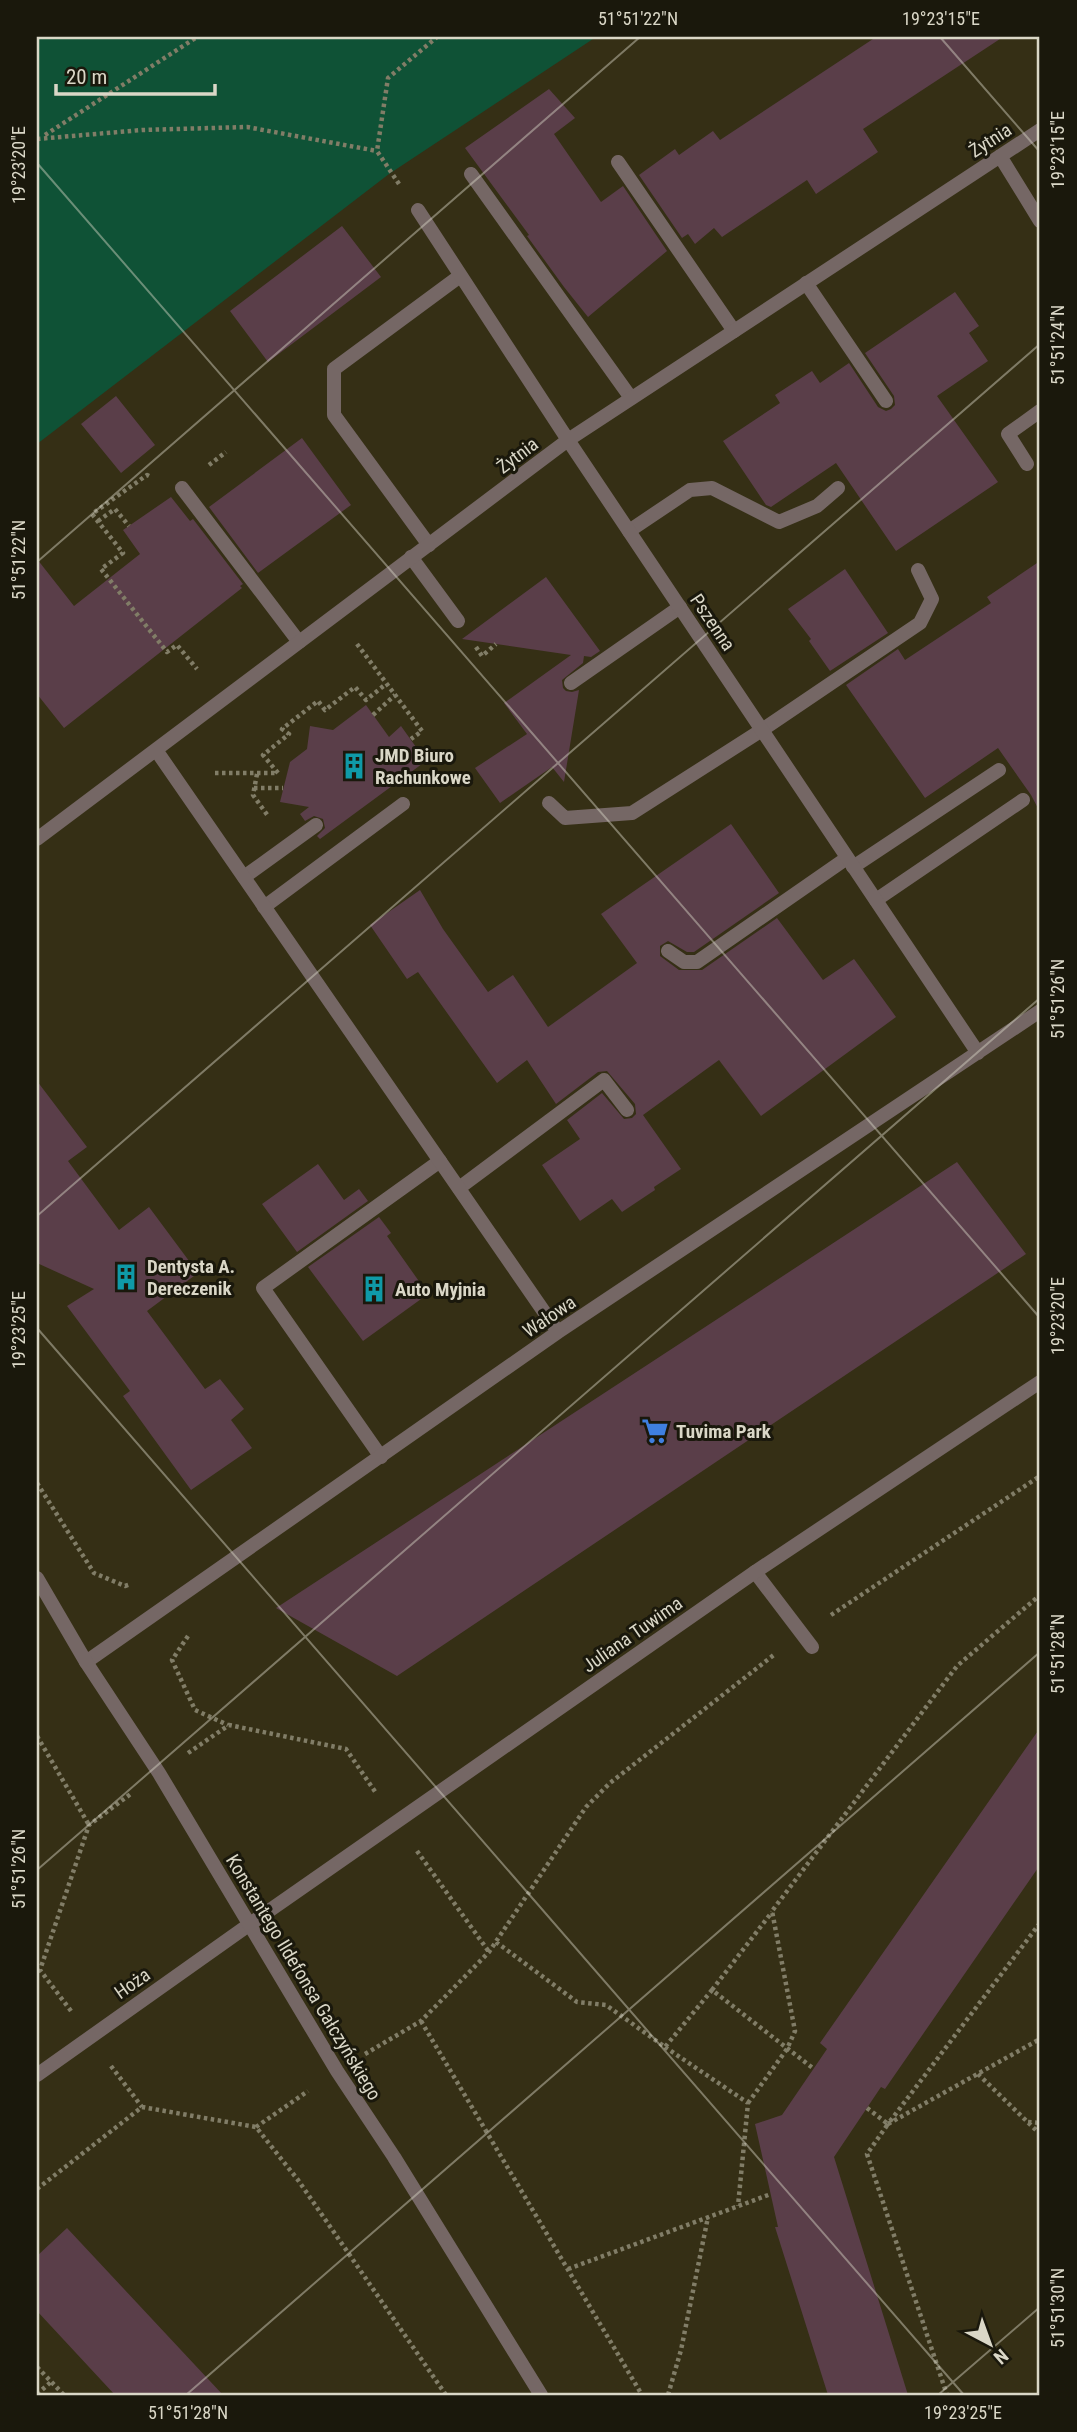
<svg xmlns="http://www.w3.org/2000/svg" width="1077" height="2432" font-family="'Roboto Condensed',sans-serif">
<rect width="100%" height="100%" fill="#352f15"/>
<!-- green -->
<path fill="#0f5236" d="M 37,37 L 596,37 L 389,174 L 37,444 Z"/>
<!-- building -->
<path fill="#5a3e49" d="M 876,37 L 1003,37 L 863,129 L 878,152 L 816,194 L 807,180 L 722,237 L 714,228 L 695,244 L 688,234 L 682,238 L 639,175 L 675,149 L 679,155 L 713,131 L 720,140 Z
M 549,89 L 575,118 L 554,134 L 601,202 L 623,186 L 667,251 L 588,317 L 564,287 L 527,236 L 529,235 L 465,148 Z
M 342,226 L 381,277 L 268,362 L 230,311 Z
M 955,292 L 979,326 L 969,333 L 988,361 L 937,396 L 998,482 L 896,551 L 836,463 L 771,507 L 766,505 L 723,441 L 780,403 L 775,395 L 812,371 L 820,383 L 849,363 L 878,407 L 886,411 L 891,409 L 895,405 L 894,396 L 865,353 Z
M 116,396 L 155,445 L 121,473 L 81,424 Z
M 302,438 L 351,505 L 258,573 L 209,507 Z
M 171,497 L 190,521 L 193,519 L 243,584 L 240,586 L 242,588 L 64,728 L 37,694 L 37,559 L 74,606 L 140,554 L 123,530 Z
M 1040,561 L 1040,812 L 1031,795 L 998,748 L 925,798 L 846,685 L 898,649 L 905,660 L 991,603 L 987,597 Z
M 845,569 L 888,633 L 830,671 L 809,641 L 811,639 L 788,609 Z
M 546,577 L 600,651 L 591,657 L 584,656 L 583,663 L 562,680 L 563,688 L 566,691 L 572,692 L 579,690 L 564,782 L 552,767 L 500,803 L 475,768 L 527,734 L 504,703 L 571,655 L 462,639 Z
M 366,705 L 389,737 L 401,726 L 426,761 L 320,839 L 317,836 L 325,828 L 323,819 L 314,816 L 305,821 L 300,814 L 309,807 L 280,802 L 290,762 L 307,749 L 310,726 L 333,730 Z
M 731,824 L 779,893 L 694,952 L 687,952 L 668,941 L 660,946 L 660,956 L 679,970 L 702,970 L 777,918 L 823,980 L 854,959 L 896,1017 L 761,1116 L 719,1060 L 643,1115 L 681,1169 L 654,1187 L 655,1190 L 622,1212 L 612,1199 L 580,1221 L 542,1165 L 580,1139 L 567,1120 L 602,1093 L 624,1119 L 632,1118 L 636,1114 L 635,1104 L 607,1071 L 598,1072 L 556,1104 L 527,1060 L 497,1083 L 418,972 L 407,979 L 370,925 L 420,890 L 443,929 L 488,992 L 513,975 L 548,1027 L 637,963 L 601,914 Z
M 37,1081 L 87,1147 L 68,1161 L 119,1230 L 149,1207 L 198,1273 L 147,1311 L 205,1389 L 220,1379 L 244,1409 L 231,1420 L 252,1448 L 191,1490 L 123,1396 L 130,1391 L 67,1306 L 94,1289 L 37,1263 Z
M 957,1162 L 1026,1254 L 397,1676 L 276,1608 Z
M 318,1164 L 344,1200 L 359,1189 L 368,1201 L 297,1252 L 262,1204 Z
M 379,1217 L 391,1233 L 387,1236 L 428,1294 L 363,1341 L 308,1267 Z
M 1040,1728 L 1040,1865 L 885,2089 L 881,2087 L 834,2157 L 908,2395 L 828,2395 L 775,2227 L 778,2227 L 755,2124 L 782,2115 L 827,2049 L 820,2043 Z
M 67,2228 L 223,2395 L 115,2395 L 37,2311 L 37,2256 Z"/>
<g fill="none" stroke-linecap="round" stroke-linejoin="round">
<!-- path -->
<path stroke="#817d67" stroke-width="4.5" stroke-dasharray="3.5 3.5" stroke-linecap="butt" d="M 45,135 L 197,37
M 37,139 L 142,130 L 247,127 L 377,151
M 399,184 L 377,151 L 388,78 L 437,37
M 209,465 L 226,452
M 149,476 L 147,475 L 92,514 L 123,553 L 101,569 L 167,652 L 177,645 L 197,669
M 98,521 L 115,509 L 129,526
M 357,644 L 422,731 L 411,739
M 476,647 L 482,656 L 496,644
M 373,715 L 395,695
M 215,773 L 278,773 L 263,755 L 289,734 L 282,729 L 318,701 L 325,710 L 355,687 L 366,700 L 386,684
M 257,774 L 253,795 L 268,816
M 254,788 L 283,788
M 37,1483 L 94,1573 L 125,1586 L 131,1584
M 831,1615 L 1040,1476
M 188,1636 L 172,1660 L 195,1710 L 228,1725
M 37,1736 L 89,1825
M 188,1753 L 229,1725 L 346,1749 L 376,1793
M 417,1851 L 489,1952
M 1040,1923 L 888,2124 L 1040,2039
M 496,1942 L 577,2002 L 606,2005 L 665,2047 L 712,1990 L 814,2069
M 712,1990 L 772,1912
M 71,2011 L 40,1970 L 89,1825 L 132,1793
M 421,2021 L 642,2395
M 665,2047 L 748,2103 L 738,2206
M 365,2054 L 421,2021 L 489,1952 L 586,1807 L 610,1783 L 775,1654
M 111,2066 L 142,2107
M 978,2074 L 1040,2134
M 748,2103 L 787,2049 L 795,2031 L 772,1911 L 957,1666 L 1040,1595
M 867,2108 L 888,2124 L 867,2154 L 947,2395
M 1028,2122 L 1040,2123
M 256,2127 L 308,2091
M 37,2189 L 142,2107 L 256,2127 L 298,2180 L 446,2395
M 568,2269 L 771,2194
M 37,2367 L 64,2395
M 37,2394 L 51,2382
M 668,2395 L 681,2350 L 708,2217"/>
<!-- service -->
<path stroke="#756765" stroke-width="14" d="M 618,162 L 734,331
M 471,174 L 631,398
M 806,283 L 886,401
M 1027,464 L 1008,434 L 1040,411
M 182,488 L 299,642
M 629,531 L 690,490 L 712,488 L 779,522 L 817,506 L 838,488
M 429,545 L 334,415 L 334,369 L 460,276
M 411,557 L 458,621
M 571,683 L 680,607
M 549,803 L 565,818 L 632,813 L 762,730 L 920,623 L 932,599 L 918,570
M 853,867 L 999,770
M 244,877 L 316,825
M 876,900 L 1023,800
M 264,907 L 403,804
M 668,951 L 684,962 L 697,962 L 847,858
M 459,1188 L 604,1080 L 627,1110
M 381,1457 L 263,1288 L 440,1161
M 755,1572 L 812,1647"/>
<!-- minor -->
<path stroke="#756765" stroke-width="14" d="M 1000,156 L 1040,221
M 418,210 L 568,440 L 978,1053
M 156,750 L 558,1332
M 37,839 L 568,440 L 1040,130
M 86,1662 L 558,1332 L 1040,1011
M 37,2075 L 250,1924"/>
<!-- tertiary -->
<path stroke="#756765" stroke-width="14" d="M 37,1578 L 86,1662 L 159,1773 L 337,2071 L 394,2157 L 541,2395
M 250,1924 L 755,1572 L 1040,1382"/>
</g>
<!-- ticks -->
<path fill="none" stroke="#dad7c7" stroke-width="2" stroke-opacity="0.45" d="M 940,37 L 1040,152M 37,163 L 1040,1318M 37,562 L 640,37M 37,1216 L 1040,344M 37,1328 L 964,2395M 37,1870 L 1040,998M 186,2395 L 1040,1652M 938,2395 L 1040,2307"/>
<!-- icons -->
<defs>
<g id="building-bare" transform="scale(2.1)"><path d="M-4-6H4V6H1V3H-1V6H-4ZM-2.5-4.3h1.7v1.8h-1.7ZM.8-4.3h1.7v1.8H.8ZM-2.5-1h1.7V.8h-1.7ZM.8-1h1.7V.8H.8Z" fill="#0f9aa8" stroke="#1a180c" stroke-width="2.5" paint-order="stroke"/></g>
<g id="supermarket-bare" transform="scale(2.1)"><path d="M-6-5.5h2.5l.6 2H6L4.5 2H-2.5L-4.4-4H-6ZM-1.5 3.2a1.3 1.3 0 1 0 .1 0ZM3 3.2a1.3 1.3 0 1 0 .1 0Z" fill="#3f7fe0" stroke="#1a180c" stroke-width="2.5" paint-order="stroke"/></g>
</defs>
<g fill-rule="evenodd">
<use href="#building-bare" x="354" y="766"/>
<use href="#building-bare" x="126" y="1277"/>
<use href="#building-bare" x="374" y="1289"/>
<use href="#supermarket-bare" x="655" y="1431"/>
</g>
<g text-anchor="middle" stroke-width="6" stroke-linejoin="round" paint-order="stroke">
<!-- street labels -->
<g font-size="19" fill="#dad7c7" stroke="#1a180c">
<text transform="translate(990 140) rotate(-33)" y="7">Żytnia</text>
<text transform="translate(517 455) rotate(-37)" y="7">Żytnia</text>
<text transform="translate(713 622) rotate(56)" y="7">Pszenna</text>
<text transform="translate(549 1316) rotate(-34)" y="7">Wałowa</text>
<text transform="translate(632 1634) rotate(-35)" y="7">Juliana Tuwima</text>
<text transform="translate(304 1977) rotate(59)" y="7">Konstantego Ildefonsa Gałczyńskiego</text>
<text transform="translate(132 1983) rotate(-35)" y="7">Hoża</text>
</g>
<!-- poi labels -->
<g font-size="19" font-weight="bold" fill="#dad7c7" stroke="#1a180c" text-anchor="start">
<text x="375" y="762">JMD Biuro<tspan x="375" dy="22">Rachunkowe</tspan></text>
<text x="147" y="1273">Dentysta A.<tspan x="147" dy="22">Dereczenik</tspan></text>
<text x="395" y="1296">Auto Myjnia</text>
<text x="676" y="1438">Tuvima Park</text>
</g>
</g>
<!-- border -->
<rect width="1077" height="2432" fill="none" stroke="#1a180c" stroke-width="77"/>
<!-- north arrow -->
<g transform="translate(990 2344) rotate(139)" stroke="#1a180c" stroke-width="5" paint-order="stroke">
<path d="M0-5L12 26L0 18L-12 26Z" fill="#dad7c7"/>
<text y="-10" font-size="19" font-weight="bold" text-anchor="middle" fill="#dad7c7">N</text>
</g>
<!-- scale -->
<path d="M56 84v10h159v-10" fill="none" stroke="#dad7c7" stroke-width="3.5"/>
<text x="66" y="84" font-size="21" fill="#dad7c7" stroke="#1a180c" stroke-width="5" paint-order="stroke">20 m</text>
<rect x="38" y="38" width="1000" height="2356" fill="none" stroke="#dad7c7" stroke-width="2.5"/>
<g font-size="18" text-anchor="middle" fill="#dad7c7">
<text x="638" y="25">51°51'22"N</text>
<text x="941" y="25">19°23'15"E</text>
<text transform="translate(1058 150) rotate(-90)" y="6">19°23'15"E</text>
<text transform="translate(19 165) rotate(-90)" y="6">19°23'20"E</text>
<text transform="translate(1058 345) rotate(-90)" y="6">51°51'24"N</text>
<text transform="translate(19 560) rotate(-90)" y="6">51°51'22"N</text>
<text transform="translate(1058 999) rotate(-90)" y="6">51°51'26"N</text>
<text transform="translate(1058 1316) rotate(-90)" y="6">19°23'20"E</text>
<text transform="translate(19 1330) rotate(-90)" y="6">19°23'25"E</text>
<text transform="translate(1058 1654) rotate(-90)" y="6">51°51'28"N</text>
<text transform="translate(19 1869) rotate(-90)" y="6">51°51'26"N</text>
<text transform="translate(1058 2308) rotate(-90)" y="6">51°51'30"N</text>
<text x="188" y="2419">51°51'28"N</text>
<text x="963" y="2419">19°23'25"E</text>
</g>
</svg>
